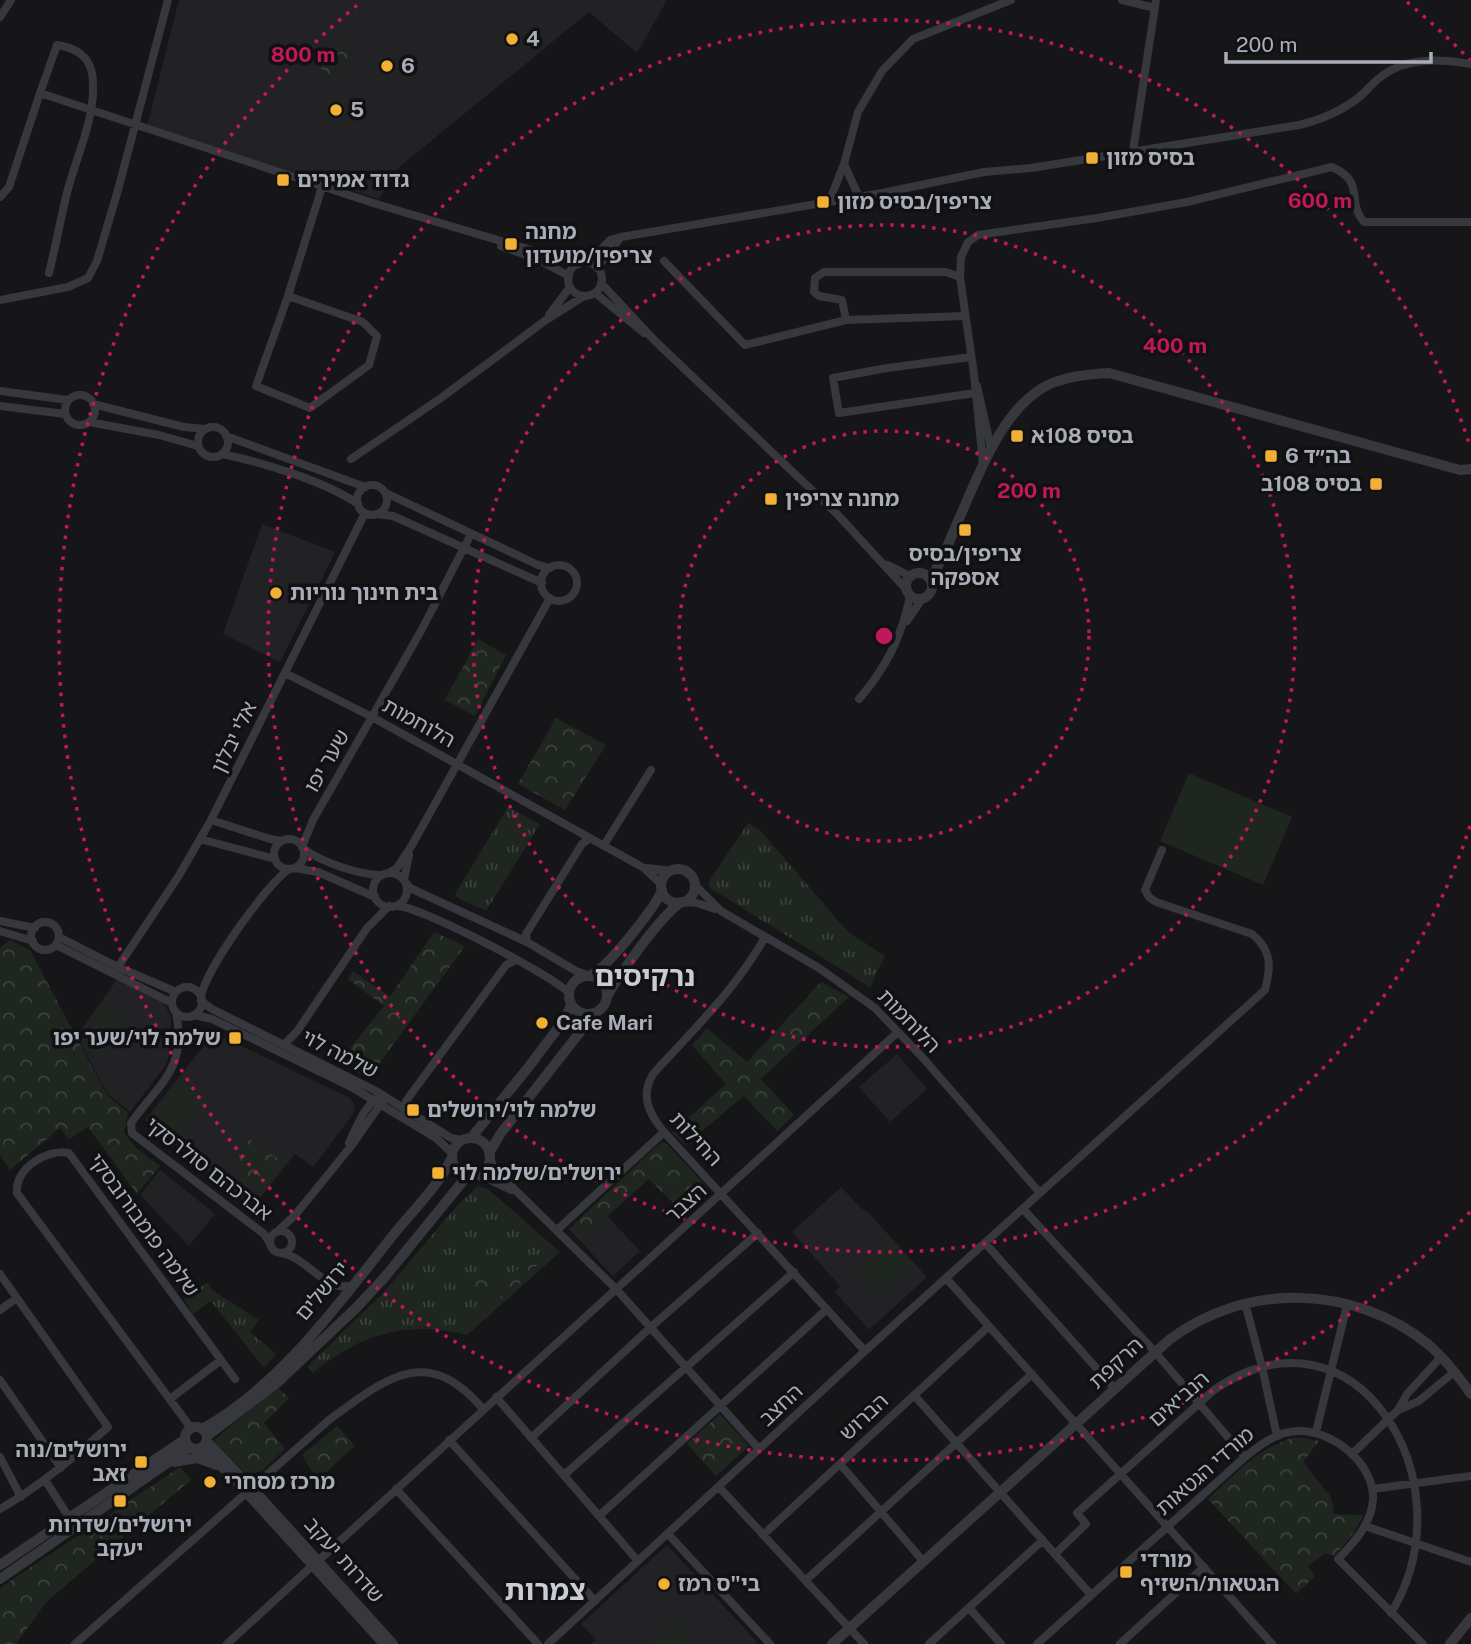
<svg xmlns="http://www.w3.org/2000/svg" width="1471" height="1644" font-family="'Public Sans','Noto Sans Hebrew',sans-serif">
<defs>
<pattern id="grass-tufts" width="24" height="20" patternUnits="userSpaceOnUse" patternTransform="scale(1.75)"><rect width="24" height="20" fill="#1e261f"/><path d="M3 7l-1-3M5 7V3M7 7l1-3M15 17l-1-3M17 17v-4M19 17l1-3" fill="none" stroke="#3c433d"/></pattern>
<pattern id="forest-crowns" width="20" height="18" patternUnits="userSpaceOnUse" patternTransform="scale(1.75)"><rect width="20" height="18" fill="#1e261f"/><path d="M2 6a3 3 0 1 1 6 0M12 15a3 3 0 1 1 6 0" fill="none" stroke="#3c433d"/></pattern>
</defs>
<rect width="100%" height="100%" fill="#161618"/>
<!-- built -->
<path fill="#222225" d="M 179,0 L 667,0 L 637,53 L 589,12 L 398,168 L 379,199 L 147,126 Z
M 262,524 L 335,552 L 280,662 L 223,634 Z
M 118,978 L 161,999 L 171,1016 L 170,1053 L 165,1066 L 130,1112 L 107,1093 L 77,1036 Z
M 214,1033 L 350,1098 L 355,1105 L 353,1114 L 313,1167 L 295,1154 L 252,1208 L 145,1120 Z
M 897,1054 L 927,1089 L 890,1122 L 859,1087 Z
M 160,1170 L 215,1214 L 189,1246 L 140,1195 Z
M 841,1187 L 862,1209 L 867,1211 L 927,1277 L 869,1330 L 835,1292 L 840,1286 L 792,1232 Z
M 607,1216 L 640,1251 L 613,1276 L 580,1241 Z
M 667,1545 L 757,1642 L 755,1644 L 592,1644 L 596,1640 L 581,1624 Z"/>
<!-- grass -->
<path fill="url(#grass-tufts)" d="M 508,807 L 540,824 L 486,911 L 458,898 L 455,894 Z
M 748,823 L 760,830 L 848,932 L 885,956 L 870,987 L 710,888 L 708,883 Z
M 478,1186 L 489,1190 L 560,1252 L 467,1335 C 407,1320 360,1334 313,1373 L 307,1367 L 384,1292 L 456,1207 Z
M 208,1282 L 212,1290 L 259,1320 L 250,1332 L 276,1354 L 264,1368 L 211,1301 L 193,1314 L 184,1299 Z"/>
<!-- forest -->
<path fill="url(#forest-crowns)" d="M 334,45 L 350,56 L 326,77 L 317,62 Z
M 478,639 L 506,655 L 475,716 L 445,700 Z
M 556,718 L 606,745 L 565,810 L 518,784 Z
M 434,932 L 465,946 L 369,1078 L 338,1063 L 384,1006 L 348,979 L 353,971 L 390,997 Z
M 10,940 L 30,950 L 107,1095 L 128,1113 L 124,1133 L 136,1148 L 160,1166 L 137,1194 L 88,1127 L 69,1139 L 60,1128 L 10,1170 L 0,1155 L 0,948 Z
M 821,982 L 849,997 L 761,1079 L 794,1115 L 777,1131 L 744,1096 L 685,1145 L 672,1133 L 726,1084 L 692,1045 L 707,1028 L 747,1062 Z
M 250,1140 L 284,1163 L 259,1195 L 256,1186 L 238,1174 C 236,1163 240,1147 250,1140 Z
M 661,1142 L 667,1144 L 708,1188 L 708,1195 L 686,1216 L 649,1179 L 580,1241 L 569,1229 Z
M 537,1264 L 533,1272 L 505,1297 L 500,1299 C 499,1277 518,1266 537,1264 Z
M 480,1267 L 504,1277 L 495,1295 L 485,1295 L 476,1291 L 472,1278 Z
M 277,1387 L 289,1398 L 264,1423 L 285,1449 L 262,1471 L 248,1475 L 213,1441 Z
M 720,1414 L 749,1446 L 716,1476 L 687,1444 Z
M 337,1426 L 355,1446 L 317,1480 L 302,1455 Z
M 1296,1437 L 1319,1441 L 1303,1462 L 1331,1497 L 1334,1514 L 1364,1515 L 1353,1534 L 1334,1556 L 1325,1553 L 1308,1566 L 1315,1576 L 1296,1594 L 1208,1499 C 1239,1471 1255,1449 1296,1437 Z
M 180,1467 L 191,1480 L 47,1601 L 16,1644 L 0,1644 L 0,1588 Z"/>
<!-- garden -->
<path fill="#1e261f" d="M 1189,773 L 1292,817 L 1263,885 L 1160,841 Z
M 107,1005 L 127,1019 L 101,1055 L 81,1041 Z
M 181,1080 L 206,1099 L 178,1134 L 154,1115 Z
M 891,1240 L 913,1264 L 880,1296 L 858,1273 Z
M 676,1619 L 691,1634 L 680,1644 L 649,1644 Z"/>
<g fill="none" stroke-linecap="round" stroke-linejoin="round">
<!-- minor -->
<path stroke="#37383d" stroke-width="8" d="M 1122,0 L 1155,8
M 0,17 L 11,0
M 1133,151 L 1156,0
M 844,164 L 859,197
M 0,197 L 9,187 L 40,93
M 829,202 L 844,164 L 858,112 L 882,71 L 913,39 L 1011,0
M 501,246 L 537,259 L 569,276
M 664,261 L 745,345 L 846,320 L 965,316
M568 279a17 17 0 1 1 34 0a17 17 0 1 1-34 0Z
M 588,263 L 610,240 L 621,237 L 882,193 L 984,172 L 1031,168 L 1299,125 C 1320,120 1340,112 1358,98 C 1366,92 1373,82 1382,76 C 1407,57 1441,59 1471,64
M 597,268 L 621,237
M 49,273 C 56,245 61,216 68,189 C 78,152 98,112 92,73 C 88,54 74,48 57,45 L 40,93 L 373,203 L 578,264
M 601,283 L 654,340 L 837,514 L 906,589
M 595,293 L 644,333
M 288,296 L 363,322 L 377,336 L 369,365 L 310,408 L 256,386 L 288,296 L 322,187
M 0,300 L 68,287 L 88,278 L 97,261 L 118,190 L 168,0
M 549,315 L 570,287
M 846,320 L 842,300 L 819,296 L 814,292 L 815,278 L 824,272 L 946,272 L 960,277
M 971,357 L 887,368 L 833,378 L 839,413 L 975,393
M 977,386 L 991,448
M 0,391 L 68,400
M65 410a15 15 0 1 1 30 0a15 15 0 1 1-30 0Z
M 93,404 L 184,427 L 205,429
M 0,406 L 65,414
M 89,422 L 159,435 L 198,446
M198 442a15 15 0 1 1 30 0a15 15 0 1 1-30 0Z
M 226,436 L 365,487
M 222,454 C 261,462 325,481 358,504
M 351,459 L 441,398 L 546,320 L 584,296
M 983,464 L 974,374 L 960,277 L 961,257 L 968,242 L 978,235 L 1097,218 L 1187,202 L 1332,167 C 1367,183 1345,200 1364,222 L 1471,222
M357 500a15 15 0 1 1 30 0a15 15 0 1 1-30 0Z
M 386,493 L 538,565 L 550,568
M 377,514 L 393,516 L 542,583
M 888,565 L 910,576
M541 583a18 18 0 1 1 36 0a18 18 0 1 1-36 0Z
M 907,621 L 922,599
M 285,673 L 372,717 L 644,868 L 661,884
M 859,699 C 886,668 902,636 910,596
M 211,820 L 270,839 L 281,841
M274 854a15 15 0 1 1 30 0a15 15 0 1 1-30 0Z
M 200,839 L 275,859
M 604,845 L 651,770
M 302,847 L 313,820 L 421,631 L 471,534
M 303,848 C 320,862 360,875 381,875
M 295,868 L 318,872 L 375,897
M 647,868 L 671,871
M 389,873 L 397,868 L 412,845 L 550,598
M373 890a17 17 0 1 1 34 0a17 17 0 1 1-34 0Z
M 404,880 L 409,855
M 406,883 L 410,888 L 527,942 L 576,971 L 588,975
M 695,885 L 721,911 L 819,968 L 875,1008 L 923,1058 L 1040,1193
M 683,902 L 697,903 L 715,909
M 396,906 C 416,904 554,976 569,993
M 0,921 L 35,928
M31 936a14 14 0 1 1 28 0a14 14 0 1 1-28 0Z
M 0,931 L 33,941
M 59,937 L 118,967 L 176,992
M 765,937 C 737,988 692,1031 653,1074 C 640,1096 649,1114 664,1132 L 865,1351
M 527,942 L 526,934 L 582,844 L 590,838
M 56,945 L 172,1003
M 118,967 L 178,877 L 211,820 L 365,513
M172 1002a15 15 0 1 1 30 0a15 15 0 1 1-30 0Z
M 201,997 C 205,970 266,885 289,869
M 201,1001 L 212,1009 L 376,1091 L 451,1138 L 462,1140
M 176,1012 C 187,1069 161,1081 131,1123 L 132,1133 L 264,1234 L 269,1242
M 194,1015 L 212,1019 L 353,1088 L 436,1138 L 452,1153
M 284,1045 L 298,1030 L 367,928 L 389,906
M 405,1110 L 406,1101 L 506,965 L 516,960
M 349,1143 C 356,1128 364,1107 377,1098
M 490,1158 L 495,1170 L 617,1290 L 759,1449
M 475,1175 L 488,1179 L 511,1190
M 1023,1209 L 1155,1352 L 1245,1457
M 557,1230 L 664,1132
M270 1242a11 11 0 1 1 22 0a11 11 0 1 1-22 0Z
M 278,1231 L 296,1214 L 352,1145 L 382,1102
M 985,1243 L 1115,1389
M 281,1253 C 308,1257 325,1294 353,1285
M 0,1274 L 108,1427 C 74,1457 40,1486 0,1509
M 946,1278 L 1272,1644
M 1245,1303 L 1262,1367 L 1277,1436
M 0,1310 L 17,1298
M 0,1380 L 61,1468
M 914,1395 L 1091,1595
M 496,1397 L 638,1561
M 170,1399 L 221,1360
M 1398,1410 L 1419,1401 L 1454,1372
M 191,1428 L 17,1193 C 14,1169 47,1148 69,1153 L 235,1379
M 1316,1432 L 1347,1305
M 531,1438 L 651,1327 L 758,1233
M 449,1440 L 595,1601
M 1352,1454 L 1398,1410 L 1407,1394 L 1441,1357
M 0,1457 L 21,1497
M 840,1464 L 923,1561
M 564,1475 L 794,1272
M 45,1480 L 72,1522
M 719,1487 L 864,1644
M 396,1489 L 538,1644
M 1372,1489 L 1471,1476
M 599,1516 L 827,1309
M 1365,1526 L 1471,1562
M 668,1534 L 770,1644
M 763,1535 L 989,1326
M 1055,1554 L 1086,1524 L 1077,1513 L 1214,1390 C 1356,1292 1471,1483 1391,1613
M 318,1561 L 898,1032
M 806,1580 L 1032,1374
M 969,1608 L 1001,1644
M 75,1644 L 329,1420 C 386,1378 427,1343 483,1409
M 227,1644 L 313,1565
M 548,1644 L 865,1351 L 1265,990 C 1271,967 1272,950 1252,934 L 1156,902 L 1149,897 L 1145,890 L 1162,850
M 929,1644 L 1043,1540
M 1037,1644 L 1245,1457 C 1260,1445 1276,1432 1297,1431 C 1331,1429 1375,1463 1373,1500 C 1371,1524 1354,1543 1338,1559 L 1423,1644
M 1120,1644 L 1204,1567"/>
<!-- tertiary -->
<path stroke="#37383d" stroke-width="10" d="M906 586a13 13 0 1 1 26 0a13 13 0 1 1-26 0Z
M 930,578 C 941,564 947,547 954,530 C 976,483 1000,407 1050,384 C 1069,376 1089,374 1109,373 L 1460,470 L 1471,469
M661 886a17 17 0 1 1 34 0a17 17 0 1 1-34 0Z
M 591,975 C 607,968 655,908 662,890
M569 995a19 19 0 1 1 38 0a19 19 0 1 1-38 0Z
M 607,996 C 622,971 658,919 681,902
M 471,1138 L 527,1069 L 564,1020 L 571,1005
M452 1157a19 19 0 1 1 38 0a19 19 0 1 1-38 0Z
M 489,1153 L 501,1133 L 595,1013
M185 1438a11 11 0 1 1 22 0a11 11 0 1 1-22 0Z
M 202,1429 C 281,1385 338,1304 394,1234 C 413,1210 439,1186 452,1157
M 207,1436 L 278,1382 L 356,1308 L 384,1278 L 468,1175
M 207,1442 L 252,1488 L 393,1644
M 201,1448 L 216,1460 L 247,1493 L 384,1644
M 174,1462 L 197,1458 L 217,1465
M 0,1565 L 184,1440
M 0,1579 L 189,1448
M 832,1644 L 1169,1340 C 1245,1282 1354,1284 1429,1345 C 1445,1359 1459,1377 1471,1394
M 1450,1644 L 1471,1618"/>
</g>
<!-- distance rings -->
<g fill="none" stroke="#c2185b" stroke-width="3.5" stroke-dasharray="3.5 7">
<circle cx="884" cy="636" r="205"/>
<circle cx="884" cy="636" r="411"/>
<path d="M1470 826A616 616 0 1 1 1470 446"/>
<path d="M1470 1212A822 822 0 1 1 361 2M1407 2A822 822 0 0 1 1470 60"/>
</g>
<!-- markers -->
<g fill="#f2b134" stroke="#111113" stroke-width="2.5">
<circle cx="512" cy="39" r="7"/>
<circle cx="387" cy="66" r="7"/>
<circle cx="336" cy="110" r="7"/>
<rect x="1085" y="151" width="14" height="14" rx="3.5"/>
<rect x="276" y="173" width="14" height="14" rx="3.5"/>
<rect x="816" y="195" width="14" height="14" rx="3.5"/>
<rect x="504" y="237" width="14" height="14" rx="3.5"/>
<rect x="1010" y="429" width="14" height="14" rx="3.5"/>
<rect x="1264" y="449" width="14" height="14" rx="3.5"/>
<rect x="1369" y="477" width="14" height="14" rx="3.5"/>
<rect x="764" y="492" width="14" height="14" rx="3.5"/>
<rect x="958" y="523" width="14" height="14" rx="3.5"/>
<circle cx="276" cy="593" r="7"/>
<circle cx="542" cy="1023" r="7"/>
<rect x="228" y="1031" width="14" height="14" rx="3.5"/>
<rect x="406" y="1103" width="14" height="14" rx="3.5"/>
<rect x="431" y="1166" width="14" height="14" rx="3.5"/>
<rect x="134" y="1455" width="14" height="14" rx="3.5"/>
<circle cx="210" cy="1482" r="7"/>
<rect x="113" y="1494" width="14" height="14" rx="3.5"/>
<rect x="1119" y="1565" width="14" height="14" rx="3.5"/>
<circle cx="664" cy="1584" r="7"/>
</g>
<g text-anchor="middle" stroke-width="7" stroke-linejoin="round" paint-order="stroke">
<!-- poi labels -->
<g font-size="21" font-weight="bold" fill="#a8adb8" stroke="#111113" text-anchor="start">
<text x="526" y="46">4</text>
<text x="401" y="73">6</text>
<text x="350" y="117">5</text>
<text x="1106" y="165">בסיס מזון</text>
<text x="297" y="187">גדוד אמירים</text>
<text x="837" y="209">צריפין/בסיס מזון</text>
<text x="525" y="239">מחנה<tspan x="525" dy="24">צריפין/מועדון</tspan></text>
<text x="1031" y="443">בסיס 108א</text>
<text x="1285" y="463">בה״ד 6</text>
<text x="1362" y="491" text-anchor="end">בסיס 108ב</text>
<text x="785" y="506">מחנה צריפין</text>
<text x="965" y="561" text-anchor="middle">צריפין/בסיס<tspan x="965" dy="24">אספקה</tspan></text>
<text x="290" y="600">בית חינוך נוריות</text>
<text x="556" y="1030">Cafe Mari</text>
<text x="221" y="1045" text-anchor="end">שלמה לוי/שער יפו</text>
<text x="427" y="1117">שלמה לוי/ירושלים</text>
<text x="452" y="1180">ירושלים/שלמה לוי</text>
<text x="127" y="1457" text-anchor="end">ירושלים/נוה<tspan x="127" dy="24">זאב</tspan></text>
<text x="224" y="1489">מרכז מסחרי</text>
<text x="120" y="1532" text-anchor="middle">ירושלים/שדרות<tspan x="120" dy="24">יעקב</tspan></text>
<text x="1140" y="1567">מורדי<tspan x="1140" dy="24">הגטאות/השזיף</tspan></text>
<text x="678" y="1591">בי"ס רמז</text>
</g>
<!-- street labels -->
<g font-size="21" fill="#a8adb8" stroke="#111113">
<text transform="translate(419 723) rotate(29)" y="7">הלוחמות</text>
<text transform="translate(234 737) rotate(-64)" y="7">אלי יבלון</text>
<text transform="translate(327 761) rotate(-60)" y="7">שער יפו</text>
<text transform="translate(909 1021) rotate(46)" y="7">הלוחמות</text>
<text transform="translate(340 1054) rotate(27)" y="7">שלמה לוי</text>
<text transform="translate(696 1139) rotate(47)" y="7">החילות</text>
<text transform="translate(209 1169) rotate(38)" y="7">אברכהם סולרסקי</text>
<text transform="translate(686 1203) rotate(-42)" y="7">הצבר</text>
<text transform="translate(144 1225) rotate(54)" y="7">שלמה פומבורובסקי</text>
<text transform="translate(322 1291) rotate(-50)" y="7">ירושלים</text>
<text transform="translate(1116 1363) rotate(-43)" y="7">הרקפת</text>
<text transform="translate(1179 1399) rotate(-41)" y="7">הנביאים</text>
<text transform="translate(781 1405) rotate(-43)" y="7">החצב</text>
<text transform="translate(864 1417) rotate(-43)" y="7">הברוש</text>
<text transform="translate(1205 1471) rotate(-41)" y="7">מורדי הגטאות</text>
<text transform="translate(344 1560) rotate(48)" y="7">שדרות יעקב</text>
</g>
<!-- district labels -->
<g font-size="28" font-weight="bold" fill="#c9ccd4" stroke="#111113">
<text x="645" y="986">נרקיסים</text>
<text x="545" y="1600">צמרות</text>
</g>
</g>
<circle cx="884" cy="636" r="10" fill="#c2185b" stroke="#111113" stroke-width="3.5"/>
<g font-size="21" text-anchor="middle" font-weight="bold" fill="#c2185b" stroke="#111113" stroke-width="7" stroke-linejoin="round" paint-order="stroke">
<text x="303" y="62">800 m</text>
<text x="1320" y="208">600 m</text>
<text x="1175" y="353">400 m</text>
<text x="1029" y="498">200 m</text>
</g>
<!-- scale -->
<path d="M1226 52v10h205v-10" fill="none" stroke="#a8adb8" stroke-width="3.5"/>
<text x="1236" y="52" font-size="21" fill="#a8adb8" stroke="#111113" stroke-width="5" paint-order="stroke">200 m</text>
</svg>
